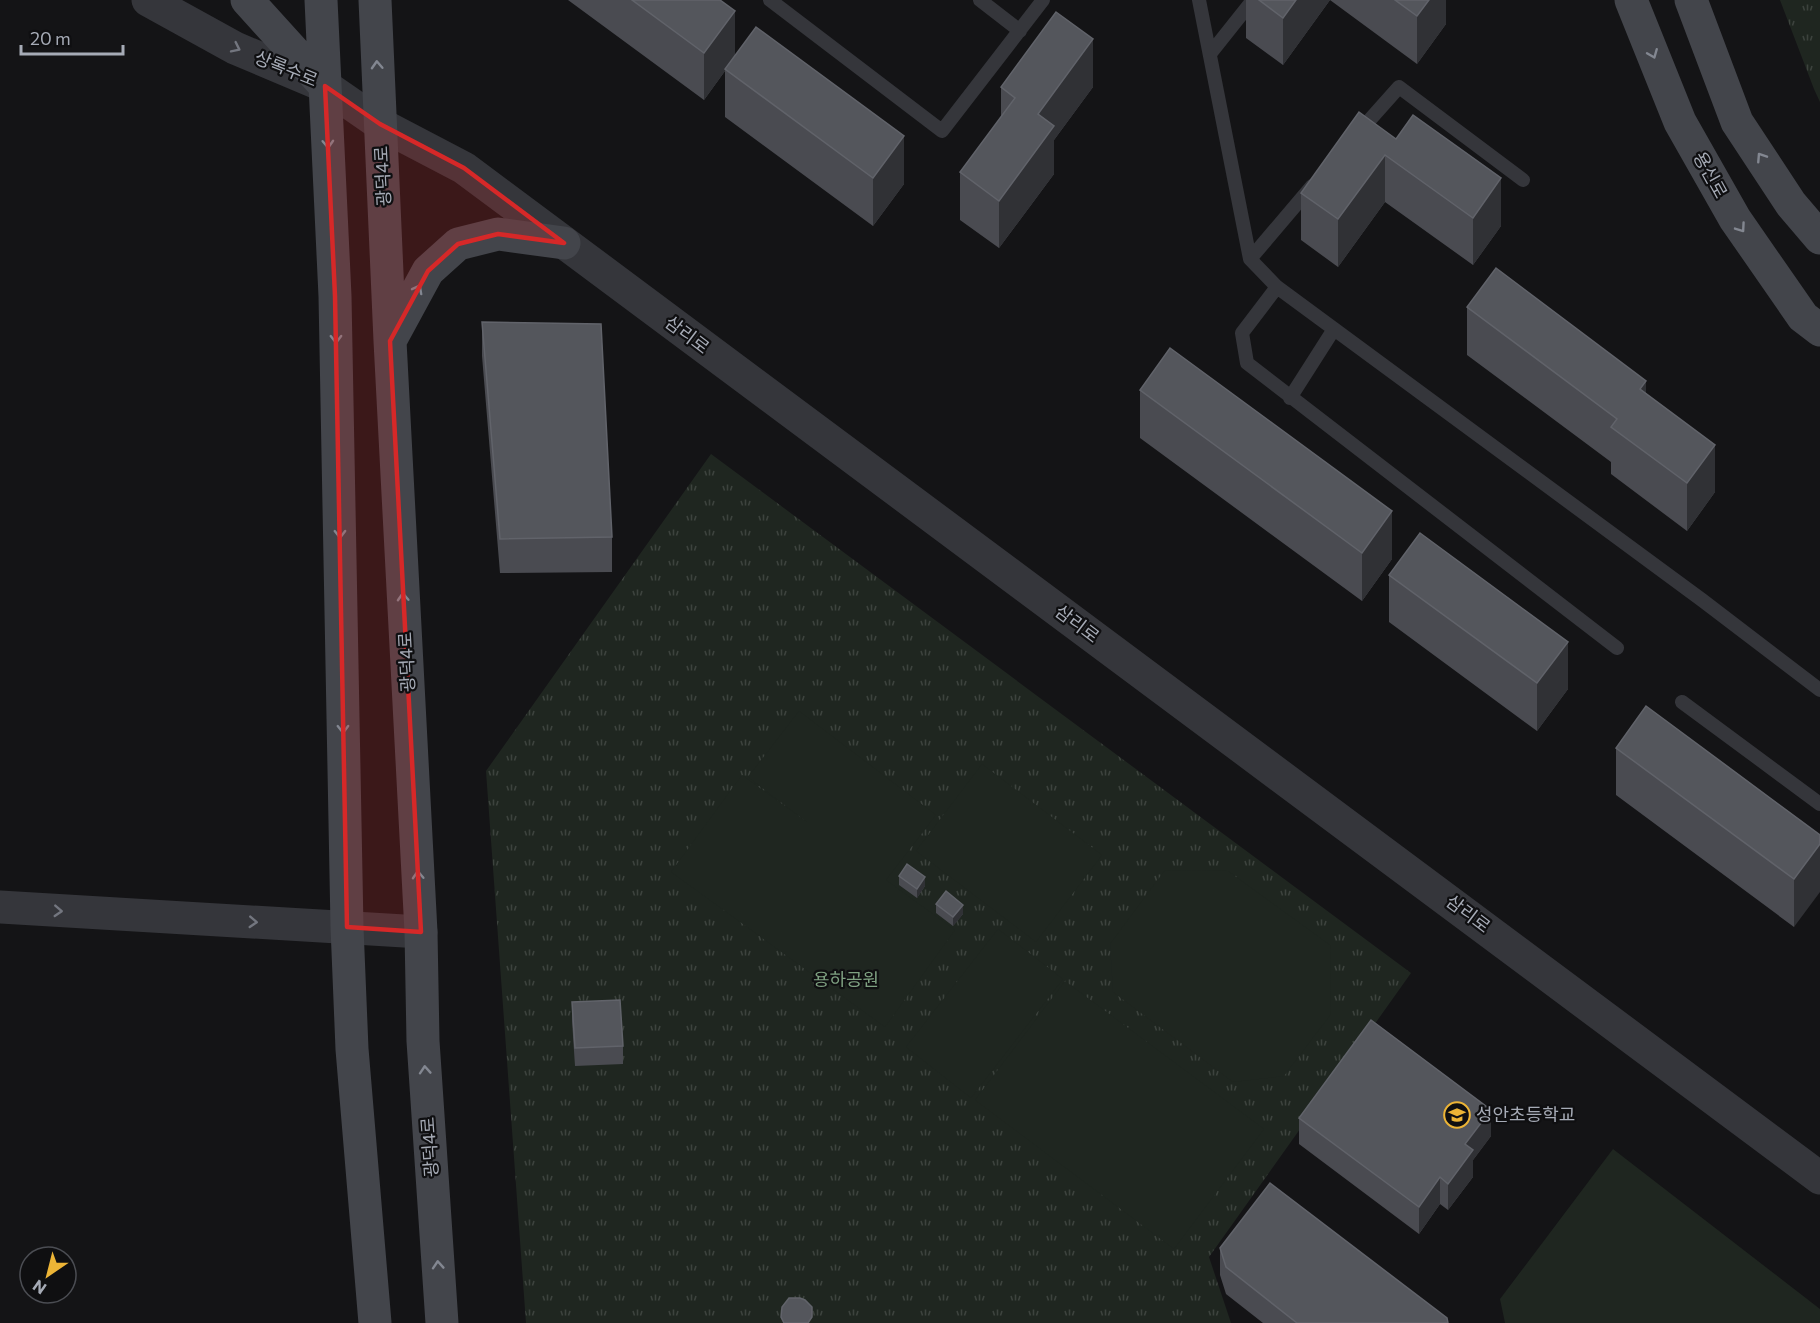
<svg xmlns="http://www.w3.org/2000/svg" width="1820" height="1323" font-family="Commissioner,'Noto Sans KR',sans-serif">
<defs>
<pattern id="park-tufts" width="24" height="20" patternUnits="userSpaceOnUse" patternTransform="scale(1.5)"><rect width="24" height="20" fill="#1f2620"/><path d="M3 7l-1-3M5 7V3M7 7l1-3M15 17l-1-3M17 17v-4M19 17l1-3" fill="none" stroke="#3d433e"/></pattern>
</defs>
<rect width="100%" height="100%" fill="#141416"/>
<!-- park -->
<path fill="url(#park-tufts)" d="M 1780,0 L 1820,0 L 1820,102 L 1814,89 Z
M 711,454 L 1411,973 L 1209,1257 L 1231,1323 L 526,1323 L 486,771 Z"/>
<!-- pitch -->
<path fill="#1f2620" d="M 799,711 L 936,815 L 886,880 L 955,930 L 885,1027 L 671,872 L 742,775 L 807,822 L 748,777 Z
M 982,764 L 1102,855 L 1036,942 L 916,851 Z
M 1165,870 L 1228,871 L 1330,945 L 1331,1014 L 1284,1076 L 1233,1082 L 1113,992 L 1110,944 Z
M 998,929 L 1063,979 L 971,1098 L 906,1047 Z
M 1065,981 L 1264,1129 L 1174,1249 L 975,1100 Z
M 1613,1149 L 1820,1309 L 1820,1323 L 1505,1323 L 1500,1299 Z"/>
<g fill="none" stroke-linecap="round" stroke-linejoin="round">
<!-- service -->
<path stroke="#35363b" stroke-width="14" d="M 770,0 L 942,131 L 1043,0
M 980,0 L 1020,31
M 1199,0 L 1250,259 L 1277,287 L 1702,600 L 1820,690
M 1210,54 L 1253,0
M 1358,133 L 1399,87 L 1523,180
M 1250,259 L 1312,186
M 1277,287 L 1242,333 L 1247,363 L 1617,648
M 1290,398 L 1334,329
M 1682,702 L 1820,804"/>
<!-- tertiary -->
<path stroke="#35363b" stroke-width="33" d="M 148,0 L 235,48 L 325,86 L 380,124 L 464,168 L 1820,1178
M 0,907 L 421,932"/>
<!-- secondary -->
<path stroke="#43454b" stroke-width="33" d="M 247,0 L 325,86
M 321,0 L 335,296 L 347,927 L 352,1049 L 375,1323
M 375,0 L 390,341 L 421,932 L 423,1041 L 442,1323
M 1631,0 L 1680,122 L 1735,219 L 1803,317 L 1820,330
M 1691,0 L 1737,122 L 1791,204 L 1820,238
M 390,341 L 428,271 L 458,244 L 498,234 L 564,243"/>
</g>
<!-- wall -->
<path fill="#4a4b51" d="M 568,0 L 720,0 L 735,57 L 904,184 L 873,226 L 725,117 L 725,71 L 704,100 Z
M 1246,0 L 1446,0 L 1446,24 L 1417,64 L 1330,0 L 1283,65 L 1246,38 Z
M 1001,87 L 1093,87 L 1054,140 L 1054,174 L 999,248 L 960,220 L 960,172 L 1001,117 Z
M 1396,139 L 1501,226 L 1473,265 L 1385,202 L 1338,267 L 1301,240 L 1301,193 Z
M 1467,307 L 1646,393 L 1715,492 L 1687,531 L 1611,474 L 1611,462 L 1467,355 Z
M 482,322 L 612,537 L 612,572 L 500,573 L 482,356 Z
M 1140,390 L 1392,559 L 1362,601 L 1140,438 Z
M 1389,575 L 1568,689 L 1537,731 L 1389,622 Z
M 1616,748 L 1820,835 L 1794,927 L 1616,795 Z
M 899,876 L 925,886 L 917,898 L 899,885 Z
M 936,904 L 963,914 L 953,926 L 936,913 Z
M 572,1002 L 623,1046 L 623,1064 L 575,1066 L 572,1021 Z
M 1299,1118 L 1491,1136 L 1473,1160 L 1473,1177 L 1448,1210 L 1440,1204 L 1419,1234 L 1299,1144 Z
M 1220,1248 L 1448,1323 L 1263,1323 L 1226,1294 L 1220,1275 Z"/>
<!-- shaded-wall -->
<path fill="#303135" d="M 1296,0 L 1330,0 L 1283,65 L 1283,18 Z
M 1429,0 L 1446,0 L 1446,24 L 1417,64 L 1417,16 Z
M 735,11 L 735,59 L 725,69 L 725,71 L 704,100 L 704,53 Z
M 1093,39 L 1093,87 L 1054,140 L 1054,174 L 999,248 L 999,201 L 1038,114 Z
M 904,136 L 904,184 L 873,226 L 873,178 Z
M 1385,155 L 1385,202 L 1338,267 L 1338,219 Z
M 1501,178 L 1501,226 L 1473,265 L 1473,218 Z
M 1646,381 L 1646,428 L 1640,389 Z
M 1715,445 L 1715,492 L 1687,531 L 1687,483 Z
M 1392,511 L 1392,559 L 1362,601 L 1362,553 Z
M 1568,642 L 1568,689 L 1537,731 L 1537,683 Z
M 1820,844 L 1820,892 L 1794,927 L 1794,879 Z
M 925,877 L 925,886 L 917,898 L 917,889 Z
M 963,905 L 963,914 L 953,926 L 953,917 Z
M 1491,1110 L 1491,1136 L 1473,1160 L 1473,1177 L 1448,1210 L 1448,1184 L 1465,1144 Z
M 1440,1177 L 1440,1204 L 1419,1234 L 1419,1207 Z"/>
<!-- building -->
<path fill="#54565c" stroke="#61636a" stroke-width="1.5" d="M 632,0 L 720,0 L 735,11 L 704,53 Z
M 1259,0 L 1296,0 L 1283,18 Z
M 1395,0 L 1429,0 L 1417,16 Z
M 1056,12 L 1093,39 L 1038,114 L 1054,126 L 999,201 L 960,172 L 1015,98 L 1001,87 Z
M 756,27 L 904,136 L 873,178 L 725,69 Z
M 1359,112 L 1396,139 L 1413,115 L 1501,178 L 1473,218 L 1385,155 L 1338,219 L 1301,193 Z
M 1496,268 L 1646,381 L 1640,389 L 1715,445 L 1687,483 L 1611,427 L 1617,419 L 1467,307 Z
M 482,322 L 601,324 L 612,537 L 500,539 Z
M 1170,348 L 1392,511 L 1362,553 L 1140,390 Z
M 1420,533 L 1568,642 L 1537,683 L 1389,575 Z
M 1646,706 L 1820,835 L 1820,844 L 1794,879 L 1616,748 Z
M 907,864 L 925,877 L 917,889 L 899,876 Z
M 946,891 L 963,905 L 953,917 L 936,904 Z
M 620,1000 L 623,1046 L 575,1048 L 572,1002 Z
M 1371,1020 L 1491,1110 L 1465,1144 L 1473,1150 L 1448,1184 L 1440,1177 L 1419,1207 L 1299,1118 Z
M 1270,1183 L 1447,1318 L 1448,1323 L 1297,1323 L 1226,1267 L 1220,1248 Z
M 789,1298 L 800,1298 L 805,1300 L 812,1307 L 812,1317 L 808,1323 L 784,1323 L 781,1317 L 782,1307 Z"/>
<!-- one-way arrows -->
<defs><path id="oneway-chevron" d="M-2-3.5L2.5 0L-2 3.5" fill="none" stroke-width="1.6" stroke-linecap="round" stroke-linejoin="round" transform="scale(1.5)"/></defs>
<g stroke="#73767f">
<use href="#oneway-chevron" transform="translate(236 48) rotate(26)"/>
<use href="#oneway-chevron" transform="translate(58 911) rotate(3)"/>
<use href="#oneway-chevron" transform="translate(253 922) rotate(3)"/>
</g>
<g stroke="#838791">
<use href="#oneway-chevron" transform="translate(1653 54) rotate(68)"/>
<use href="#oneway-chevron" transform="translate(377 65) rotate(-93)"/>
<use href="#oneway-chevron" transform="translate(328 144) rotate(87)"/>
<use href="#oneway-chevron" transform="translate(1761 157) rotate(-123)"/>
<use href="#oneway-chevron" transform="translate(1741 228) rotate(55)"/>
<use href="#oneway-chevron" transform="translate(418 289) rotate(-62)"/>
<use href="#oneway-chevron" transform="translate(336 339) rotate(89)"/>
<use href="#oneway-chevron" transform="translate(340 534) rotate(89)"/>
<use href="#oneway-chevron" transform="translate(403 597) rotate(-93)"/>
<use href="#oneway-chevron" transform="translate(343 729) rotate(89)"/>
<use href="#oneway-chevron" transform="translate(418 875) rotate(-93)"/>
<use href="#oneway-chevron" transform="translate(425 1070) rotate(-94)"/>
<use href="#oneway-chevron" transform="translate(438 1265) rotate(-94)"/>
</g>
<!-- marked area -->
<path fill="#d62828" fill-opacity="0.2" stroke="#d62828" stroke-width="4.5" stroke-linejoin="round" d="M 325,86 L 380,124 L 464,168 L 564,243 L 498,234 L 458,244 L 428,271 L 390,341 L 421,932 L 347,927 L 335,296 Z"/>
<!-- icons -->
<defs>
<g id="school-ring" transform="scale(1.35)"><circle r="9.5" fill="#0f0f11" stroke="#ecb436" stroke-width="1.5"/><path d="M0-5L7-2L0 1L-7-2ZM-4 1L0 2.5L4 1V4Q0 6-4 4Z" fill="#ecb436"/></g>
</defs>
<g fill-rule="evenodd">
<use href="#school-ring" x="1457" y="1115"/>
</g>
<g text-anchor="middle" stroke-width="4.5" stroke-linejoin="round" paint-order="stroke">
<!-- street labels -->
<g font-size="18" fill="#a6abb6" stroke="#0f0f11">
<text transform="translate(286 69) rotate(22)" y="6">상록수로</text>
<text transform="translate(1710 175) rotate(61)" y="6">용신로</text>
<text transform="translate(383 176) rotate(-93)" y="6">광덕4로</text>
<text transform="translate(687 335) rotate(37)" y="6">삼리로</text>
<text transform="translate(1077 624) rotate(37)" y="6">삼리로</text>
<text transform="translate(407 662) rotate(-93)" y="6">광덕4로</text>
<text transform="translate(1468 914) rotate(37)" y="6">삼리로</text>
<text transform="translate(430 1147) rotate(-94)" y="6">광덕4로</text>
</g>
<!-- park labels -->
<g font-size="18" fill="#7ea081" stroke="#0f0f11">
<text x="846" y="986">용하공원</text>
</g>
<!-- poi labels -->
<g font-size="18" fill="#a6abb6" stroke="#0f0f11" text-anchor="start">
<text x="1476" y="1121">성안초등학교</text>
</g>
</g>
<!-- north arrow -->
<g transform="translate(48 1275) rotate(215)"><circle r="28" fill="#0f0f11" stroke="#4b4d53" stroke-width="1.5"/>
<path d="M0-4.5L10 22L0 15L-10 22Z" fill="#ecb436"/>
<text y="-9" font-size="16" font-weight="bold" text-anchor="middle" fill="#a6abb6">N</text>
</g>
<!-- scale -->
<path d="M21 45v9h102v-9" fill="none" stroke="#a6abb6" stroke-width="3"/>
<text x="30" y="45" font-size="18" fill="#a6abb6" stroke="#0f0f11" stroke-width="4.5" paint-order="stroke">20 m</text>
</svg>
